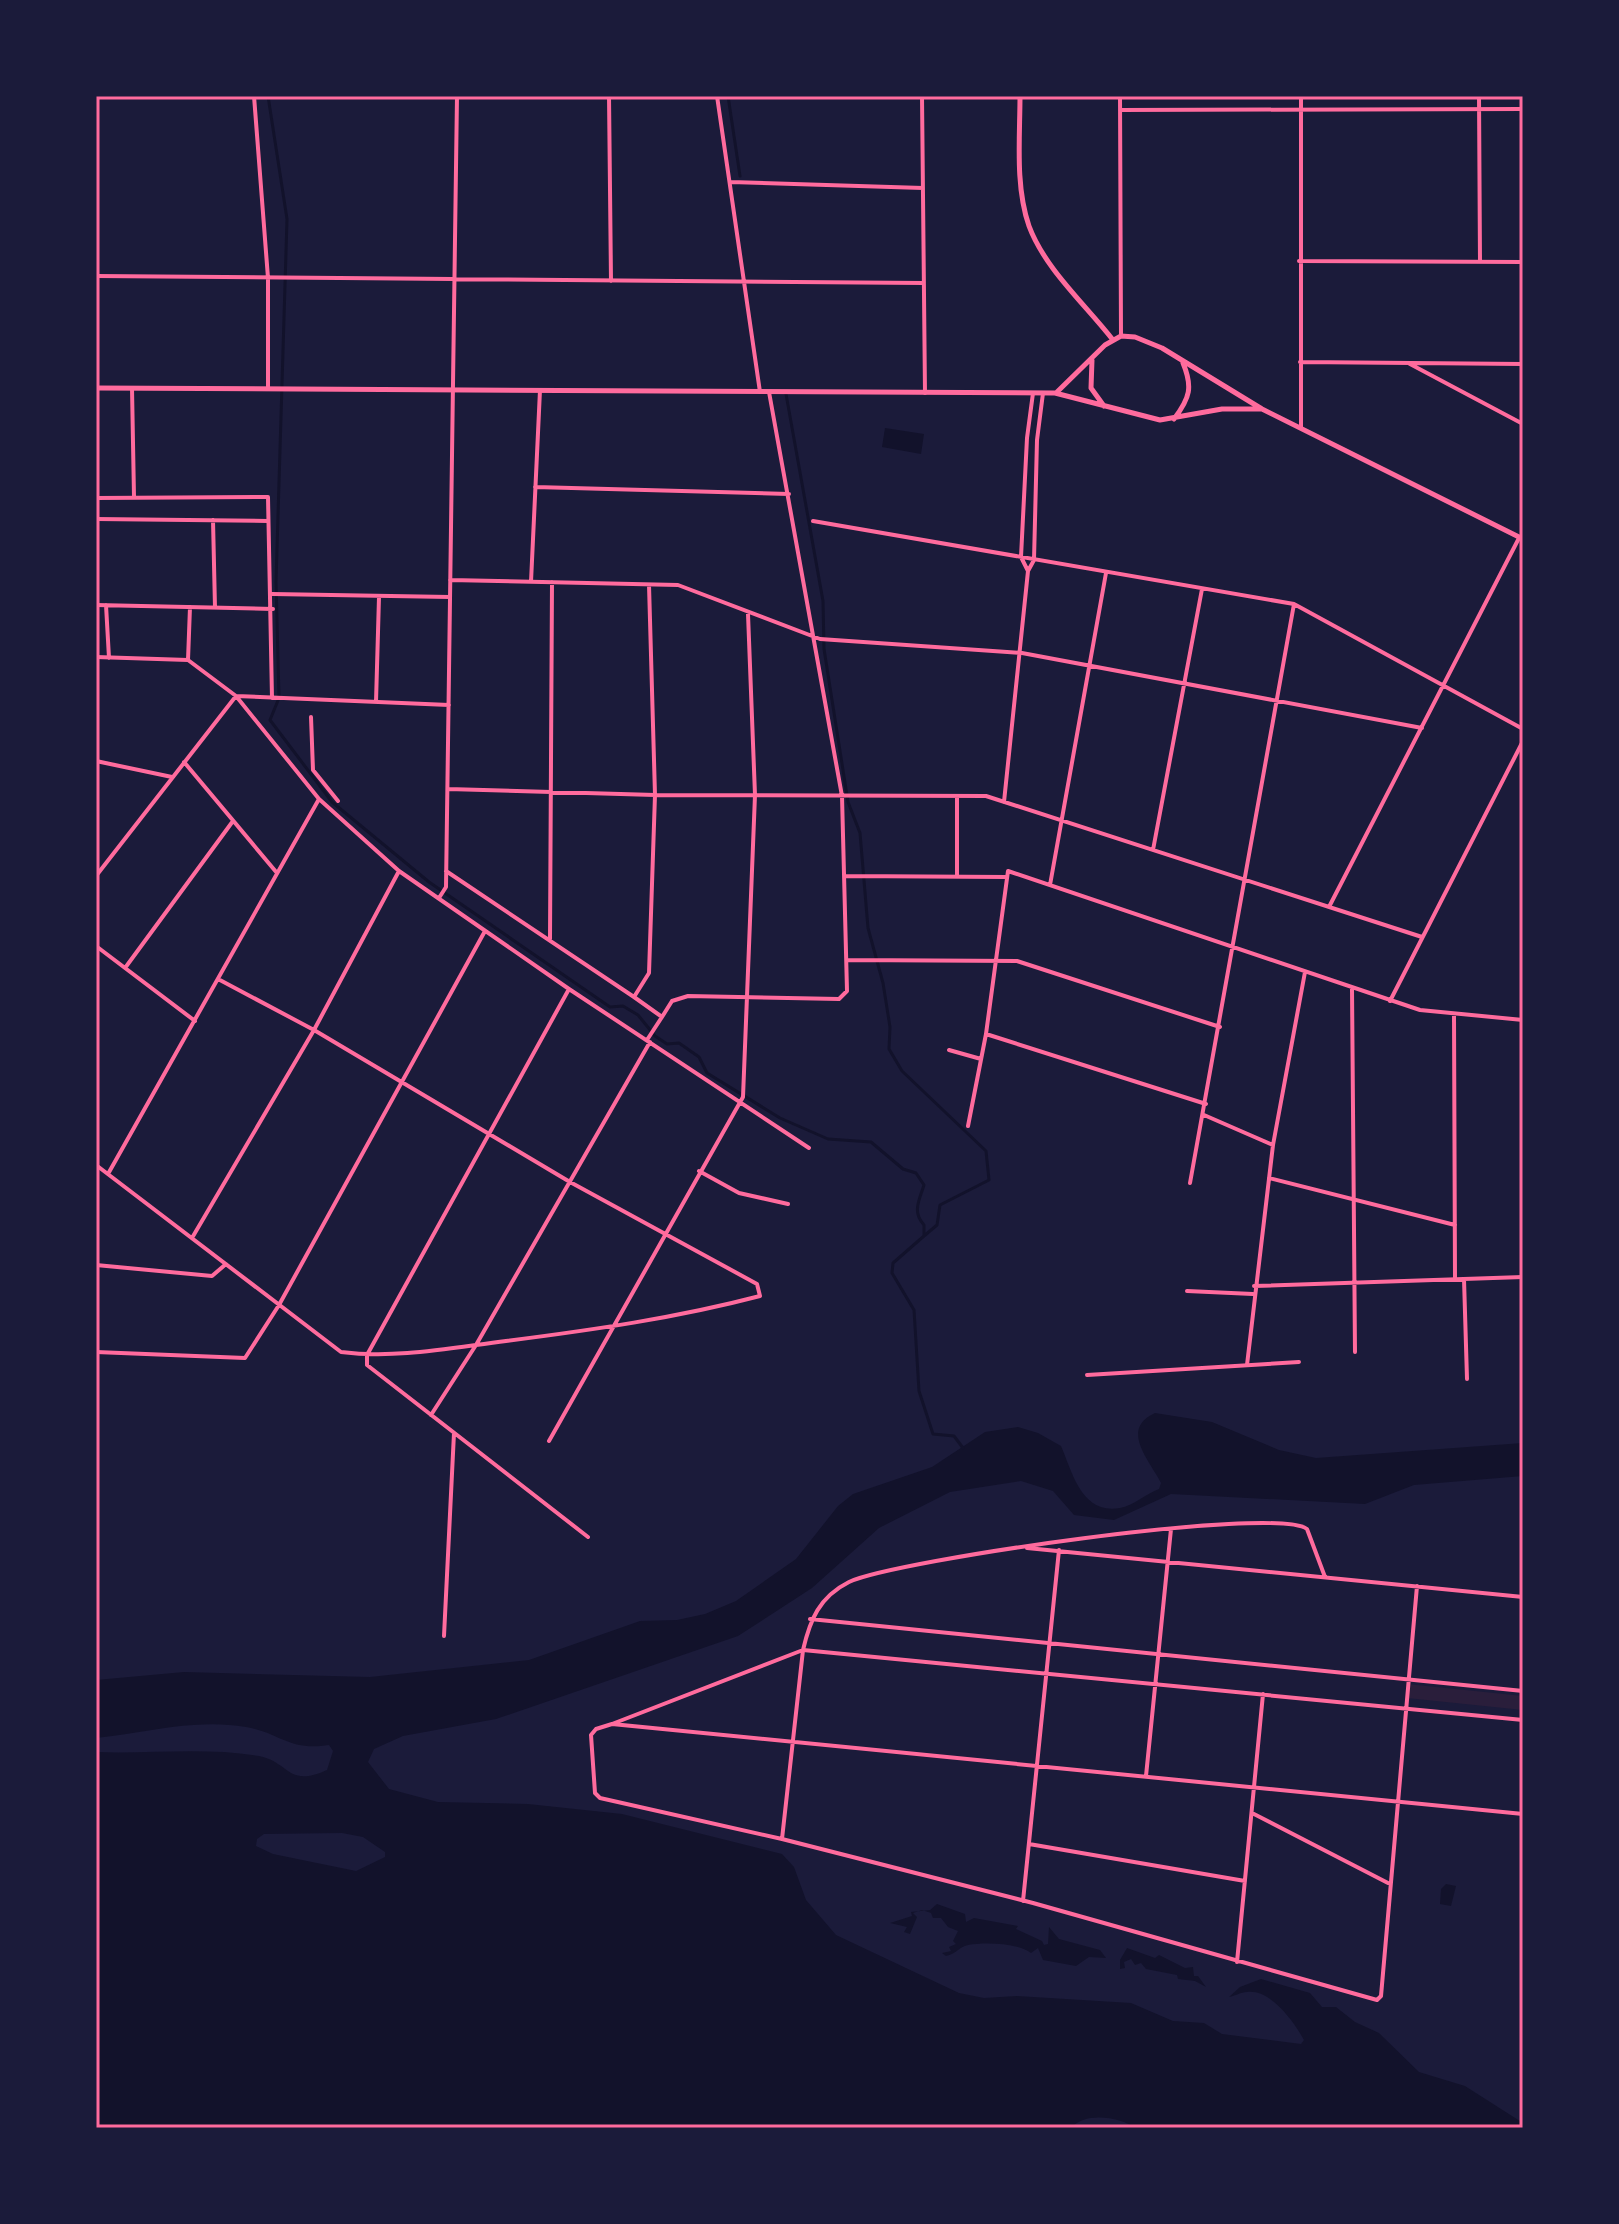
<svg xmlns="http://www.w3.org/2000/svg" width="1619" height="2224" font-family="Ubuntu,sans-serif">
<rect width="100%" height="100%" fill="#1b1b3a"/>
<!-- green -->
<path fill="#2a1e3b" d="M 1407,1684 L 1523,1696 L 1523,1710 L 1407,1698 Z"/>
<!-- water -->
<path fill="#12122b" fill-rule="evenodd" d="M 885,428 L 924,434 L 921,454 L 882,447 Z
M 1155,1413 L 1212,1422 L 1279,1450 L 1316,1458 L 1523,1443 L 1523,1476 L 1414,1485 L 1365,1504 L 1171,1494 L 1114,1520 L 1074,1515 L 1053,1491 L 1021,1481 L 950,1492 L 879,1528 L 812,1588 L 738,1636 L 496,1719 L 403,1736 L 374,1749 L 368,1762 L 389,1789 L 438,1802 L 528,1804 L 622,1814 L 782,1854 L 794,1867 L 806,1900 L 836,1935 L 959,1993 L 984,1998 L 1017,1996 L 1131,2003 L 1173,2021 L 1204,2023 L 1222,2034 L 1301,2044 L 1304,2040 C 1294,2022 1271,1989 1247,1992 C 1241,1992 1235,1996 1229,1997 L 1240,1987 L 1261,1979 L 1310,1993 L 1322,2007 L 1336,2007 L 1355,2022 L 1379,2033 L 1419,2072 L 1465,2086 L 1523,2123 L 1523,2128 L 1136,2128 C 1120,2117 1085,2111 1071,2128 L 96,2128 L 96,1752 C 150,1754 206,1747 259,1756 C 290,1762 287,1788 327,1770 L 333,1751 L 329,1745 C 288,1751 281,1733 246,1727 C 195,1718 145,1733 96,1738 L 96,1680 L 184,1672 L 370,1677 L 529,1660 L 640,1621 L 677,1620 L 705,1614 L 736,1601 L 796,1559 L 838,1506 L 853,1494 L 932,1467 L 985,1432 L 1018,1427 L 1038,1433 L 1061,1446 C 1072,1471 1081,1515 1120,1508 C 1133,1506 1147,1493 1159,1489 L 1161,1483 C 1150,1461 1119,1429 1155,1413 ZM 342,1833 L 363,1837 L 385,1852 L 385,1857 L 356,1871 L 273,1854 L 256,1846 L 257,1839 L 264,1834 Z
M 1446,1884 L 1456,1886 L 1451,1906 L 1440,1904 L 1441,1889 Z
M 937,1904 L 965,1914 L 966,1922 L 974,1918 L 1018,1926 L 1016,1929 L 1042,1941 L 1044,1945 L 1048,1944 L 1049,1927 L 1059,1939 L 1100,1950 L 1106,1958 L 1089,1957 L 1076,1966 L 1043,1960 L 1038,1948 L 1031,1953 C 1018,1943 985,1942 968,1945 C 959,1947 956,1954 946,1956 L 942,1953 L 951,1951 L 949,1947 L 956,1944 L 953,1941 L 958,1931 L 948,1927 L 941,1918 L 933,1918 L 931,1913 L 922,1910 L 913,1913 L 917,1917 L 910,1934 L 904,1932 L 907,1927 L 890,1923 L 912,1916 L 911,1912 L 930,1910 Z
M 1127,1948 L 1155,1958 L 1159,1955 L 1185,1968 L 1193,1967 L 1194,1976 L 1198,1976 L 1206,1987 L 1195,1981 L 1178,1979 L 1177,1975 L 1146,1969 L 1141,1963 L 1135,1965 L 1131,1959 L 1124,1962 L 1125,1968 L 1120,1969 L 1120,1960 Z"/>
<g fill="none" stroke-linecap="round" stroke-linejoin="round">
<!-- stream -->
<path stroke="#12122b" stroke-width="3" d="M 268,96 L 287,219 L 276,582 L 279,698 L 270,720 L 332,802 L 429,882 L 610,1007 L 623,1006 L 638,1015 L 655,1036 L 667,1044 L 679,1043 L 699,1057 L 707,1073 L 780,1118 L 828,1139 L 871,1142 L 903,1169 L 916,1173 L 924,1185 C 919,1201 912,1212 924,1225 L 924,1236 L 893,1263 L 892,1273 L 914,1310 L 919,1391 L 933,1434 L 954,1436 L 963,1448
M 728,96 L 740,176
M 786,394 L 823,601 L 824,649 L 848,802 L 860,833 L 868,928 L 883,983 L 890,1027 L 889,1049 L 902,1071 L 986,1151 L 989,1180 L 940,1205 L 937,1225 L 924,1236"/>
<!-- minor -->
<path stroke="#ff6b9d" stroke-width="4" d="M 254,96 L 268,278 L 268,389
M 609,96 L 611,281
M 717,96 L 760,392
M 922,96 L 925,393
M 1120,96 L 1121,336
M 1301,96 L 1301,428
M 1479,96 L 1480,262
M 1120,110 L 1523,109
M 731,182 L 923,188
M 1299,261 L 1523,262
M 96,276 L 924,283
M 1300,362 L 1523,364
M 1410,364 L 1523,424
M 132,388 L 134,497
M 535,487 L 789,494
M 96,498 L 268,497 L 272,698
M 96,519 L 268,521
M 213,520 L 215,608
M 813,521 L 1294,604 L 1523,729
M 1028,571 L 1021,557 L 1027,438 L 1033,393
M 450,580 L 678,585 L 820,639 L 1022,653 L 1422,728
M 531,582 L 540,390
M 272,594 L 450,597
M 96,605 L 273,609
M 106,605 L 109,658
M 96,657 L 188,660 L 236,696 L 319,799 L 399,871
M 188,660 L 190,607
M 376,702 L 379,597
M 311,717 L 313,770 L 338,801
M 96,761 L 172,777
M 184,762 L 277,873
M 448,789 L 655,795 L 986,796 L 1422,937
M 1004,802 L 1028,571 L 1034,560 L 1037,440 L 1043,393
M 1153,850 L 1202,589
M 446,871 L 634,997 L 649,973 L 655,795 L 649,585
M 96,876 L 236,696 L 449,705
M 845,876 L 1006,877
M 957,877 L 957,796
M 1050,885 L 1106,573
M 439,898 L 446,887 L 457,96
M 1329,907 L 1519,538
M 550,939 L 552,582
M 96,946 L 195,1021
M 848,960 L 1017,961 L 1220,1027
M 125,968 L 233,821
M 1352,988 L 1355,1352
M 569,989 L 367,1355 L 367,1365 L 588,1537
M 634,997 L 662,1017 L 672,1001 L 688,996 L 839,999 L 847,991 L 842,796 L 769,392
M 1390,1001 L 1523,741
M 1454,1014 L 1455,1279
M 986,1034 L 1206,1104
M 647,1040 L 662,1017
M 949,1050 L 981,1059
M 1204,1115 L 1273,1145
M 968,1126 L 986,1034 L 1008,871 L 1420,1010 L 1523,1020
M 1522,1148 L 1522,1020
M 96,1165 L 341,1352 C 396,1359 450,1348 506,1341 C 592,1330 676,1318 760,1296 L 757,1284 L 570,1182 L 314,1030 L 218,979
M 699,1171 L 739,1193 L 788,1204
M 108,1174 L 319,799
M 1269,1178 L 1455,1225
M 1190,1183 L 1294,604
M 192,1238 L 314,1030 L 399,871 L 569,989 L 809,1148
M 96,1265 L 212,1276 L 226,1264
M 1464,1279 L 1467,1379
M 1254,1286 L 1523,1277
M 1187,1291 L 1253,1294
M 96,1352 L 245,1358 L 279,1305 L 485,931
M 1247,1365 L 1273,1145 L 1305,972
M 1087,1375 L 1299,1362
M 431,1415 L 476,1345 L 650,1042
M 549,1441 L 743,1097 L 755,795 L 748,614
M 1027,1548 L 1523,1597
M 810,1619 L 1523,1691
M 444,1636 L 454,1433
M 1523,1720 L 803,1650 L 612,1724 L 1523,1814
M 612,1724 L 596,1729 L 591,1735 L 595,1793 L 600,1798 L 782,1839 L 1033,1903 L 1377,2000 L 1381,1996 L 1417,1586
M 1146,1776 L 1171,1529
M 1252,1813 L 1388,1883
M 782,1839 L 803,1650 C 810,1620 819,1597 849,1582 C 896,1560 1275,1505 1307,1529 L 1325,1577
M 1029,1844 L 1245,1881
M 1023,1901 L 1059,1550
M 1237,1962 L 1263,1694
M 1523,1990 L 1523,1986"/>
<!-- tertiary -->
<path stroke="#ff6b9d" stroke-width="5" d="M 1020,96 C 1020,137 1015,186 1029,226 C 1045,269 1085,304 1113,340
M 1092,360 L 1091,388 L 1104,406
M 96,388 L 1055,393 L 1160,420 L 1222,409 L 1262,409
M 1056,393 L 1105,345 L 1121,336 L 1135,337 L 1162,348 L 1262,409 L 1523,539
M 1174,419 C 1190,398 1193,387 1183,363"/>
</g>
<!-- border -->
<rect width="1619" height="2224" fill="none" stroke="#1b1b3a" stroke-width="196"/>
<rect x="98" y="98" width="1423" height="2028" fill="none" stroke="#ff6b9d" stroke-width="3"/>
</svg>
